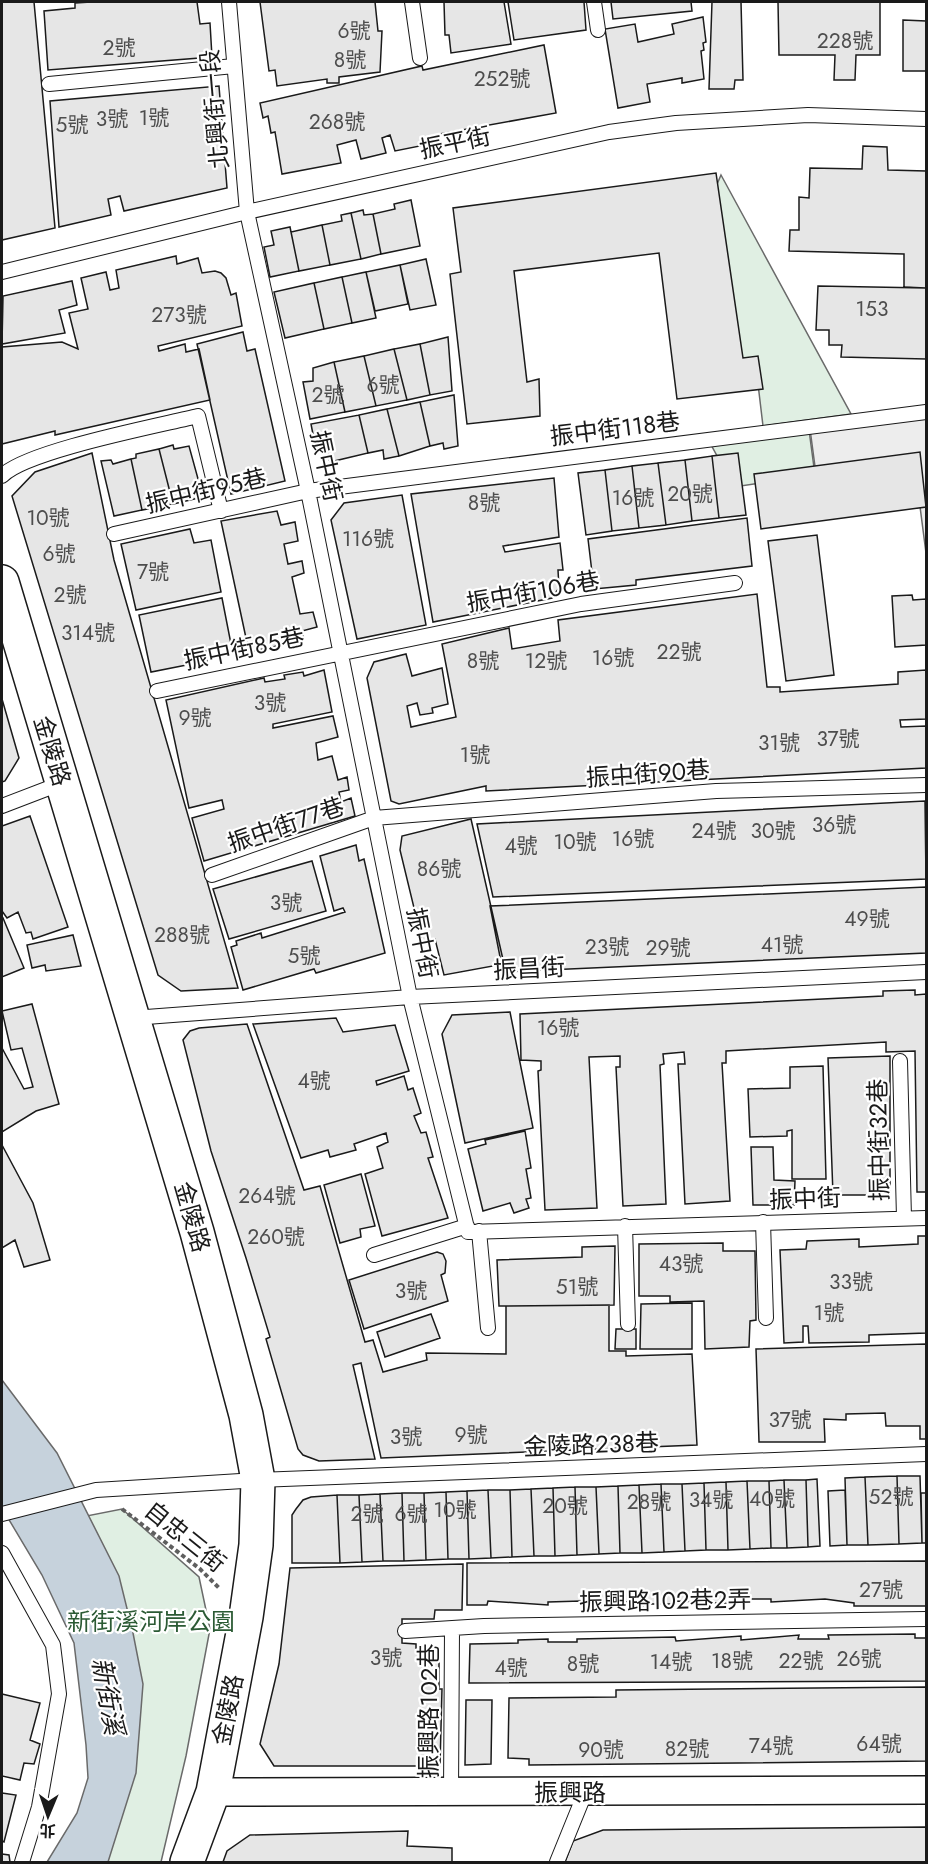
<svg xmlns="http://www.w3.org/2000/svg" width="928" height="1864" font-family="Jost,'Noto Sans TC',sans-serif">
<rect width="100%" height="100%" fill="#fff"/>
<!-- green -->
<path fill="#e0efe3" stroke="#6a6a6a" stroke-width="1.5" d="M 721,175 L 851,414 L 763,426 L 758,384 L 737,387 L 712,196 Z
M 809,430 L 815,475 L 734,487 L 709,441 Z
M 122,1509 L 199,1577 L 210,1629 L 186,1756 L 161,1862 L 93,1862 L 105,1839 L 71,1519 Z"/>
<!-- parking -->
<path fill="#ededed" stroke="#6a6a6a" stroke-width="1.5" d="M 926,416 L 926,553 L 914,460 L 816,474 L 810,429 Z"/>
<!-- water -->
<path fill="#c6d2dc" stroke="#6a6a6a" stroke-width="1.5" d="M 2,1380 L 57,1453 L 119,1576 L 133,1633 L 143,1684 L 136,1773 L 108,1862 L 47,1862 L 77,1813 L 88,1778 L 86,1745 L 74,1643 L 42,1575 L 2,1508 Z"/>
<!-- building -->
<path fill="#e6e6e6" stroke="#1a1a1a" stroke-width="1.5" d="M 2,2 L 34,2 L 55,228 L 2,240 Z
M 91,2 L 197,2 L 200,24 L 210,23 L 212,57 L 48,70 L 44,11 L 75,8 L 75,3 Z
M 260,2 L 375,2 L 378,31 L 382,31 L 380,72 L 339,77 L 339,83 L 327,83 L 327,79 L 277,86 L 275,70 L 269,71 Z
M 444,2 L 504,2 L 511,44 L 451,53 L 449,35 L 445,35 Z
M 508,2 L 584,2 L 586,30 L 514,40 Z
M 611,2 L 691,2 L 692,11 L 613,19 Z
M 712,2 L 741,2 L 743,80 L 735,80 L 734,89 L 709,89 Z
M 778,2 L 880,2 L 880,55 L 856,55 L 855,80 L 834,80 L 835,55 L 779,55 Z
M 703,17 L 706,42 L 703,43 L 704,50 L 701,51 L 704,79 L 682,83 L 682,78 L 647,84 L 650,102 L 618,108 L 605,29 L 635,24 L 638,42 L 674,34 L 672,24 Z
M 903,20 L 926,21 L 926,71 L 903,71 Z
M 544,45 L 556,113 L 439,134 L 440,142 L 395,151 L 390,135 L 382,138 L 386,153 L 361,159 L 356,140 L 337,145 L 341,163 L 282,174 L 275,132 L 271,133 L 268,116 L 263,118 L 260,103 L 422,66 L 423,70 Z
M 219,86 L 227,188 L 124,211 L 120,196 L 108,199 L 111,215 L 59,227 L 50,101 Z
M 863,146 L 887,147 L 888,170 L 926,171 L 926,288 L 904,287 L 904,254 L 789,251 L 790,230 L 799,230 L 799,197 L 809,198 L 810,168 L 862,169 Z
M 716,173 L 743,358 L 758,356 L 763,389 L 677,399 L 659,253 L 514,271 L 527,382 L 539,379 L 540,416 L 467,424 L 450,274 L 461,272 L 453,208 Z
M 411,200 L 420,246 L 381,254 L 373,214 L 395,209 L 394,204 Z
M 363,210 L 364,215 L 373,214 L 381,254 L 361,259 L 351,213 Z
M 351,213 L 361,259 L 330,265 L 322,225 L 342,221 L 341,215 Z
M 322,225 L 330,265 L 299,271 L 291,232 Z
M 290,227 L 299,271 L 270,277 L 264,247 L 274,245 L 271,231 Z
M 176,256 L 177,264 L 198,258 L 202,273 L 215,271 L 221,273 L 226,278 L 231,295 L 236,293 L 242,326 L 158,346 L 159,351 L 185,344 L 186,352 L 199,349 L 210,400 L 55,435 L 55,431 L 2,444 L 2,347 L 62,342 L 78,349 L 69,313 L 88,309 L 81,278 L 106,272 L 110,290 L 119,288 L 116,270 Z
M 426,259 L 436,305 L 410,310 L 400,265 Z
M 400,265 L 408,304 L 375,311 L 366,272 Z
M 366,272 L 376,318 L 352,323 L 342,277 Z
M 342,277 L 352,323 L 324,329 L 314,283 Z
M 72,281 L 77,305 L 59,310 L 65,333 L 2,344 L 3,296 Z
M 314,283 L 324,329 L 285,338 L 274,292 Z
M 818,286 L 926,288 L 926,359 L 841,357 L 842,345 L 829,345 L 829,330 L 816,330 Z
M 243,332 L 247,351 L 255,349 L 285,481 L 231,494 L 197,344 Z
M 448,337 L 452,391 L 430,395 L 420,344 Z
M 420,344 L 430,395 L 407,400 L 394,349 Z
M 394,349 L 407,400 L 376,406 L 364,356 Z
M 364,356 L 376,406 L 345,412 L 334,362 Z
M 334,362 L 345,412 L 310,419 L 303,382 L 313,381 L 313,368 Z
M 454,395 L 458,446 L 444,449 L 443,443 L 430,446 L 420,402 Z
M 420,402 L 430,446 L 399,456 L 387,409 Z
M 387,409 L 399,456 L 384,459 L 383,450 L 368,453 L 359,415 Z
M 359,415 L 368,453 L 330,462 L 326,448 L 316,450 L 311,424 Z
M 173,445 L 174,449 L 189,446 L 203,497 L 173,504 L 159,449 Z
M 159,449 L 173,504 L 142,510 L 131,459 L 136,458 L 136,454 Z
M 920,452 L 926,507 L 761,529 L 754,474 Z
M 92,453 L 114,560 L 238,988 L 181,991 L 158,975 L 12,496 L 35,472 Z
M 738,453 L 746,515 L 719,518 L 712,456 Z
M 712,456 L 719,518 L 692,521 L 685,460 Z
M 131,459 L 142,510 L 114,516 L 101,461 L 111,460 L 113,464 Z
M 685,460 L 692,521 L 666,525 L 658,463 Z
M 658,463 L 666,525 L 639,528 L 632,466 Z
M 632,466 L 639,528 L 612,531 L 605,470 Z
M 605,470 L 612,531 L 586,535 L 578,473 Z
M 554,478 L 559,537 L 503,546 L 505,552 L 560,543 L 563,570 L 558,570 L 559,588 L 552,598 L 433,622 L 411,494 Z
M 402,495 L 426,625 L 357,639 L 331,520 L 344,503 Z
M 277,511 L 281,525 L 295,522 L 298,541 L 284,544 L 288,564 L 302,561 L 304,573 L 292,577 L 300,614 L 313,612 L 317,627 L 302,631 L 304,640 L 249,652 L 221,521 Z
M 747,518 L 752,566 L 636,580 L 636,585 L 594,589 L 588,539 Z
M 190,529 L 194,543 L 211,540 L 221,592 L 136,610 L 121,544 Z
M 817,535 L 834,675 L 786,681 L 768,541 Z
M 757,594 L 767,687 L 780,687 L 780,692 L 898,684 L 898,672 L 926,670 L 926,719 L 900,720 L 901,727 L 926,726 L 926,768 L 486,791 L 486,786 L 399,804 L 391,801 L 367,678 L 374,662 L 406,654 L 412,676 L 442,668 L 448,704 L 432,708 L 433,713 L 420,715 L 417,703 L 407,706 L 411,727 L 456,717 L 442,644 L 509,628 L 512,649 L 560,641 L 558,620 Z
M 912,595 L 913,600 L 926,599 L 926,645 L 895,647 L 892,596 Z
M 222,598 L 231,644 L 205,651 L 207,661 L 151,672 L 139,615 Z
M 324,670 L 332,712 L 273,724 L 273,728 L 333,716 L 338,737 L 316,743 L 318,760 L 332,756 L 338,780 L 347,777 L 349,790 L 339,792 L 341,802 L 351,798 L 355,816 L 204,861 L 192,818 L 224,809 L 222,800 L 189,808 L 166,700 L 264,678 L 265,682 L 285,679 L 284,675 L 303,672 L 304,676 Z
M 2,699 L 19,758 L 5,781 L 2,782 Z
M 925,801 L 926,879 L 493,897 L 477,824 Z
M 30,816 L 68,927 L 33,939 L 31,932 L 26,933 L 18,912 L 7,918 L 2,911 L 2,826 Z
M 471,819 L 504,964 L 444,975 L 435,939 L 422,941 L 400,850 L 402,836 Z
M 356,845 L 359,861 L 364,859 L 385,953 L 316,973 L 314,969 L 243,990 L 231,947 L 237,945 L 236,941 L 261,933 L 262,938 L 345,912 L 343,908 L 334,911 L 320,856 Z
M 312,861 L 326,911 L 229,939 L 213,889 Z
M 926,887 L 926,953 L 503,972 L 490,906 Z
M 3,918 L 24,968 L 2,977 L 2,919 Z
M 73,935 L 81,966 L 46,971 L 45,965 L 32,968 L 27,945 Z
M 915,990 L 915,995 L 926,994 L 926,1192 L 917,1192 L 915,1051 L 886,1052 L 886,1042 L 726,1051 L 726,1063 L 722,1063 L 730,1201 L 685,1204 L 678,1064 L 685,1064 L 684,1052 L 663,1054 L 664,1064 L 660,1065 L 666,1204 L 623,1206 L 616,1067 L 620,1067 L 620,1056 L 589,1057 L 597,1208 L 545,1210 L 538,1071 L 541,1070 L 541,1061 L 521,1060 L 520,1014 L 883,996 L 883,991 Z
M 32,1004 L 59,1104 L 36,1111 L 2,1132 L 2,1048 L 24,1089 L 33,1087 L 22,1048 L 11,1050 L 2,1011 Z
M 510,1012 L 533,1128 L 465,1143 L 442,1034 L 452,1015 Z
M 336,1018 L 343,1032 L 395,1025 L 409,1071 L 376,1081 L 377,1085 L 404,1076 L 408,1090 L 413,1088 L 421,1113 L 414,1116 L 421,1133 L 426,1132 L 433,1157 L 428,1158 L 448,1218 L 382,1236 L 365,1174 L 383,1168 L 377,1147 L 388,1142 L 386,1133 L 354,1144 L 356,1150 L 330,1157 L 328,1150 L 301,1158 L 253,1024 Z
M 247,1024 L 304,1190 L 320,1186 L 365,1342 L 373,1340 L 383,1372 L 427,1360 L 426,1353 L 506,1354 L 506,1306 L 609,1305 L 609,1351 L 626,1351 L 626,1356 L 692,1354 L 697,1445 L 381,1458 L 361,1363 L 353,1365 L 375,1459 L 319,1461 L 303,1455 L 298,1449 L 266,1339 L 270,1337 L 246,1258 L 211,1151 L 183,1040 L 190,1031 L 199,1028 Z
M 890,1056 L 890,1195 L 833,1195 L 828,1058 Z
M 823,1066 L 826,1179 L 792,1179 L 792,1130 L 787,1131 L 787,1136 L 750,1137 L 748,1089 L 790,1088 L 790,1067 Z
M 525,1131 L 531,1168 L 526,1169 L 531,1198 L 526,1199 L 529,1208 L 514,1213 L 510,1203 L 483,1211 L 468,1149 L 486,1144 L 485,1140 Z
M 2,1145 L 33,1203 L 50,1260 L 24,1267 L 15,1240 L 2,1248 Z
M 751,1147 L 773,1147 L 774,1180 L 795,1181 L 794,1205 L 753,1205 Z
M 361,1174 L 375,1226 L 360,1229 L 361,1237 L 340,1243 L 324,1185 Z
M 918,1236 L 926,1236 L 926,1333 L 869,1335 L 869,1342 L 809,1343 L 808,1326 L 803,1326 L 803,1342 L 784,1343 L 780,1250 L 806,1249 L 807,1241 L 859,1239 L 859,1247 L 918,1244 Z
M 723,1243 L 723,1251 L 755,1251 L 756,1320 L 750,1321 L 749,1347 L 705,1349 L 704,1301 L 670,1302 L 670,1296 L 639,1296 L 639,1244 Z
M 615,1246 L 614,1305 L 499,1306 L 497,1260 L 582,1257 L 582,1247 Z
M 437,1252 L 443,1254 L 446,1261 L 445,1273 L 441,1275 L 448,1301 L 364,1329 L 349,1280 Z
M 692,1303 L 692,1349 L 640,1349 L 641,1304 Z
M 431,1314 L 440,1338 L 385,1357 L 377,1332 Z
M 616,1329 L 636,1329 L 636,1349 L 615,1349 Z
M 926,1344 L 926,1439 L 920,1439 L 920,1426 L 886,1426 L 885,1413 L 846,1414 L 846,1420 L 824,1419 L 825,1442 L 759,1442 L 756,1349 Z
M 897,1476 L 899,1544 L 868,1545 L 865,1477 Z
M 897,1476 L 920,1476 L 922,1543 L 899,1544 Z
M 865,1477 L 868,1545 L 847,1545 L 845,1478 Z
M 817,1479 L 820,1546 L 808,1547 L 806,1480 Z
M 784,1480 L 787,1548 L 771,1548 L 769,1481 Z
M 784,1480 L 806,1480 L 808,1547 L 787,1548 Z
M 747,1481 L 750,1549 L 728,1550 L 726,1482 Z
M 747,1481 L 769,1481 L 771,1548 L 750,1549 Z
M 726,1482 L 728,1550 L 706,1550 L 704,1483 Z
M 704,1483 L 706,1550 L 685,1551 L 682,1484 Z
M 661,1484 L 664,1552 L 642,1553 L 639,1485 Z
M 661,1484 L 682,1484 L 685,1551 L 664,1552 Z
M 639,1485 L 642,1553 L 620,1553 L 618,1486 Z
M 618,1486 L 620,1553 L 599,1554 L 596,1487 Z
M 575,1487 L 577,1555 L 555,1556 L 553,1488 Z
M 575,1487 L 596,1487 L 599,1554 L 577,1555 Z
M 553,1488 L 555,1556 L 534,1556 L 531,1489 Z
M 531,1489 L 534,1556 L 512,1557 L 510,1490 Z
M 488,1490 L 491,1558 L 469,1559 L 467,1491 Z
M 488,1490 L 510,1490 L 512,1557 L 491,1558 Z
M 845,1490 L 847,1545 L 830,1546 L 828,1491 Z
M 467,1491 L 469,1559 L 448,1559 L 446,1492 Z
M 446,1492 L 448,1559 L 426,1560 L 424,1493 Z
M 402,1493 L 404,1561 L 383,1561 L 380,1494 Z
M 402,1493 L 424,1493 L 426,1560 L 404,1561 Z
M 921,1493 L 926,1493 L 926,1543 L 922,1543 Z
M 380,1494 L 383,1561 L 362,1562 L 359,1495 Z
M 337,1495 L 340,1563 L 292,1563 L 292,1515 L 296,1509 L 303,1500 L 311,1497 Z
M 337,1495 L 359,1495 L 362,1562 L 340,1563 Z
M 926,1561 L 926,1606 L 854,1606 L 854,1603 L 825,1599 L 771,1602 L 771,1599 L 739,1599 L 739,1604 L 674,1601 L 674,1604 L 643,1604 L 643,1609 L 629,1608 L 629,1602 L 608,1601 L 608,1605 L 581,1604 L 581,1601 L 548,1602 L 548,1605 L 488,1601 L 487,1605 L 467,1605 L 467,1563 Z
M 463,1564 L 462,1610 L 435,1610 L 434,1619 L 402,1619 L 402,1643 L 416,1644 L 416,1652 L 439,1651 L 439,1689 L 442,1689 L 440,1766 L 274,1766 L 260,1744 L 279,1664 L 290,1568 Z
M 915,1634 L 915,1638 L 926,1638 L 926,1681 L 469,1683 L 470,1644 L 518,1643 L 518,1640 L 548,1639 L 548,1642 L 577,1642 L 577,1639 L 675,1637 L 676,1641 L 741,1636 L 741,1640 L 799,1635 L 798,1639 L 829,1639 L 828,1635 Z
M 926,1687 L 926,1761 L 529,1765 L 529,1759 L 508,1758 L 509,1698 L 616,1697 L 616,1690 Z
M 2,1694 L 40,1703 L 30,1740 L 40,1744 L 34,1764 L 24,1763 L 20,1780 L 2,1776 Z
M 466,1700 L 492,1700 L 491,1764 L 465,1765 Z
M 2,1793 L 16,1795 L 4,1842 L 2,1841 Z
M 926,1827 L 926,1862 L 565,1862 L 573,1841 L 603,1830 Z
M 408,1831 L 407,1846 L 452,1848 L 452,1862 L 223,1862 L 227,1851 L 250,1835 Z
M 2,1854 L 9,1855 L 10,1862 L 2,1862 Z"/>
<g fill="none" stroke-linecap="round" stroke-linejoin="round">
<!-- lane casing -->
<g stroke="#1a1a1a" stroke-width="16">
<path id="lane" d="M 229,2 L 247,212 L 308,491 L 410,997 L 468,1232 L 926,1218
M 412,2 L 420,58
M 594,2 L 598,30
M 49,84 L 234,66
M 2,272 L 247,212 L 609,132 L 676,123 L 808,115 L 926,119
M 2,476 C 26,451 157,426 198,416 L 221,511
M 114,534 L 308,491 L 926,412
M 157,691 L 581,604 L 735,583
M 2,806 L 62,783
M 212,875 L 374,818 L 716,791 L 926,785
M 133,1018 L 410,997 L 926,972
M 900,1061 L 904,1218
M 763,1222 L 766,1318
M 625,1226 L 628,1324
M 479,1231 L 488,1328
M 374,1255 L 467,1226
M 2,1514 L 96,1490 L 258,1480 L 926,1454
M 2,1553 L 53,1645 L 59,1694 L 39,1807 L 22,1862
M 405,1631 L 484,1626 L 926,1619
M 451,1793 L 452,1630
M 557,1862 L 585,1793"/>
</g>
<!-- street casing -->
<g stroke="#1a1a1a" stroke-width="30">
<path id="street" d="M 213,1792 L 926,1790"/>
</g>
<!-- secondary casing -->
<g stroke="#1a1a1a" stroke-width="36">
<path id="secondary" d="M 2,582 L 197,1232 L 246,1415 L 258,1480 L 256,1545 L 246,1617 L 213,1792 L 187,1862"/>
</g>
<!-- path -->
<path stroke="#5f5f5f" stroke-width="4" stroke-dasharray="4.5 3" stroke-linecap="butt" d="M 122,1509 L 200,1569 L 219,1588"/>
<!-- lane -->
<use href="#lane" stroke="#fff" stroke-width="14"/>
<!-- street -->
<use href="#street" stroke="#fff" stroke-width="27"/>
<!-- secondary -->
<use href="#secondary" stroke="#fff" stroke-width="33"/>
</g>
<g text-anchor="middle" stroke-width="4.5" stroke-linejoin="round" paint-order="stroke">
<!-- number labels -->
<g font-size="21" fill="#4d4d4d">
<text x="354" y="38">6號</text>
<text x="845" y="48">228號</text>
<text x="119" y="55">2號</text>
<text x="350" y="67">8號</text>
<text x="502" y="86">252號</text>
<text x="154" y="125">1號</text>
<text x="112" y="126">3號</text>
<text x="337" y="129">268號</text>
<text x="72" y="132">5號</text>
<text x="872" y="316">153</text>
<text x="179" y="322">273號</text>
<text x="383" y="392">6號</text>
<text x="328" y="402">2號</text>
<text x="690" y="501">20號</text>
<text x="633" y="505">16號</text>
<text x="484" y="510">8號</text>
<text x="48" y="525">10號</text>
<text x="368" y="546">116號</text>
<text x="59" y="561">6號</text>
<text x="153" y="579">7號</text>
<text x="70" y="602">2號</text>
<text x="88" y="640">314號</text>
<text x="679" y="659">22號</text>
<text x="613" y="665">16號</text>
<text x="483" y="668">8號</text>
<text x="546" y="668">12號</text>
<text x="270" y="710">3號</text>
<text x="195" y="725">9號</text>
<text x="838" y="746">37號</text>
<text x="779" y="750">31號</text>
<text x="475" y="762">1號</text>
<text x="834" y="832">36號</text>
<text x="714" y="838">24號</text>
<text x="773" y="838">30號</text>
<text x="633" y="846">16號</text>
<text x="575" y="849">10號</text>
<text x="521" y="853">4號</text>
<text x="439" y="876">86號</text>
<text x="286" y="910">3號</text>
<text x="867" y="926">49號</text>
<text x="182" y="942">288號</text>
<text x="782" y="952">41號</text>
<text x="607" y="954">23號</text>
<text x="668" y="955">29號</text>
<text x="304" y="963">5號</text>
<text x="558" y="1035">16號</text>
<text x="314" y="1088">4號</text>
<text x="267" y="1203">264號</text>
<text x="276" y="1244">260號</text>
<text x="681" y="1271">43號</text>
<text x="851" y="1289">33號</text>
<text x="577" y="1294">51號</text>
<text x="411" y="1298">3號</text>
<text x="829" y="1320">1號</text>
<text x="790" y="1427">37號</text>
<text x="471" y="1442">9號</text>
<text x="406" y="1444">3號</text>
<text x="891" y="1504">52號</text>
<text x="772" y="1506">40號</text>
<text x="711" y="1507">34號</text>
<text x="649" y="1509">28號</text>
<text x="565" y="1513">20號</text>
<text x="455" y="1517">10號</text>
<text x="367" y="1521">2號</text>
<text x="411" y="1521">6號</text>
<text x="881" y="1597">27號</text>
<text x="386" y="1665">3號</text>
<text x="859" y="1666">26號</text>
<text x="732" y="1668">18號</text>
<text x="801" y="1668">22號</text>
<text x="671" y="1669">14號</text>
<text x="583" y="1671">8號</text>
<text x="511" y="1675">4號</text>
<text x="879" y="1751">64號</text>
<text x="771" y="1753">74號</text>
<text x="687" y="1756">82號</text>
<text x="601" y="1757">90號</text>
</g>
<!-- street labels -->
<g font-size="24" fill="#1a1a1a" stroke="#fff">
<text transform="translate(215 109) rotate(-95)" y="8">北興街一段</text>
<text transform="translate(455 143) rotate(-12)" y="8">振平街</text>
<text transform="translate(615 429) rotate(-7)" y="8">振中街118巷</text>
<text transform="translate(326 466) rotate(78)" y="8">振中街</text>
<text transform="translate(206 491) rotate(-13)" y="8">振中街95巷</text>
<text transform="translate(533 592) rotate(-10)" y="8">振中街106巷</text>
<text transform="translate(244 649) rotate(-12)" y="8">振中街85巷</text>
<text transform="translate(52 751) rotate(73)" y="8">金陵路</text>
<text transform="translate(648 774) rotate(-4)" y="8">振中街90巷</text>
<text transform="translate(286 825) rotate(-19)" y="8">振中街77巷</text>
<text transform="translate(422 943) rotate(79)" y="8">振中街</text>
<text transform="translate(529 969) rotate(-3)" y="8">振昌街</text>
<text transform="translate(879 1140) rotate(-91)" y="8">振中街32巷</text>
<text transform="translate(805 1199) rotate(-2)" y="8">振中街</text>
<text transform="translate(192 1217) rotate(74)" y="8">金陵路</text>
<text transform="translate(591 1445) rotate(-2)" y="8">金陵路238巷</text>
<text transform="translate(185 1537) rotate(39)" y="8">自忠三街</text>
<text transform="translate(665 1601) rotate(-1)" y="8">振興路102巷2弄</text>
<text transform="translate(228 1710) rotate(-79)" y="8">金陵路</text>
<text transform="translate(429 1711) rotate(-90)" y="8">振興路102巷</text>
<text x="570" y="1801">振興路</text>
</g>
<!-- park labels -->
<g font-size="24" fill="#2b5a34" stroke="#fff">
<text x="151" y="1630">新街溪河岸公園</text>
</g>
<!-- water labels -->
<g font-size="26" font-style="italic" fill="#1a1a1a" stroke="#fff">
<text transform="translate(108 1696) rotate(80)" y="9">新街溪</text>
</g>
</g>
<!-- border -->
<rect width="928" height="1864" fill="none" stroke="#1a1a1a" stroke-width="6"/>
<!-- north arrow -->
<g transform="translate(48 1816) rotate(182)" stroke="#ffffff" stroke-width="4.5" paint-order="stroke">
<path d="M0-4.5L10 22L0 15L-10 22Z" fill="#1a1a1a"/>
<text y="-9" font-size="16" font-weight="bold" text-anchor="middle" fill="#1a1a1a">北</text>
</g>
</svg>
